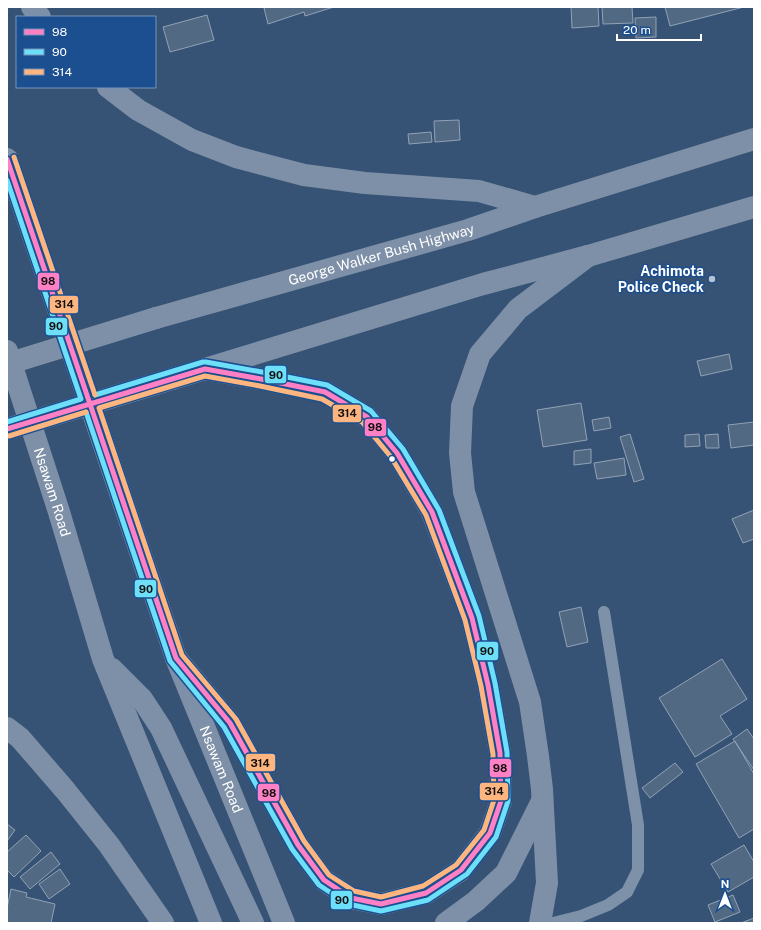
<svg xmlns="http://www.w3.org/2000/svg" width="761" height="930" font-family="'Public Sans',sans-serif">
<rect width="100%" height="100%" fill="#365274"/>
<!-- building -->
<path fill="#526984" stroke="#92a2b6" d="M 268,7 L 334,7 L 305,16 L 304,12 L 268,24 L 264,8 Z
M 571,7 L 598,7 L 599,26 L 572,28 Z
M 602,7 L 632,7 L 633,23 L 603,24 Z
M 665,7 L 744,7 L 670,26 Z
M 207,15 L 214,40 L 170,52 L 163,27 Z
M 656,17 L 656,37 L 636,38 L 635,18 Z
M 459,120 L 460,140 L 435,142 L 434,121 Z
M 431,132 L 432,142 L 409,144 L 408,134 Z
M 729,354 L 732,369 L 701,376 L 697,361 Z
M 581,403 L 587,440 L 543,447 L 537,410 Z
M 609,417 L 611,428 L 594,431 L 592,420 Z
M 754,422 L 754,445 L 731,448 L 728,425 Z
M 630,434 L 644,479 L 634,482 L 620,437 Z
M 699,434 L 700,446 L 685,447 L 685,435 Z
M 718,434 L 719,448 L 706,448 L 705,435 Z
M 591,449 L 591,463 L 574,465 L 574,451 Z
M 624,458 L 626,475 L 597,479 L 594,463 Z
M 754,510 L 754,539 L 743,543 L 732,519 Z
M 581,607 L 588,642 L 567,647 L 559,612 Z
M 722,659 L 747,699 L 720,716 L 732,734 L 695,757 L 659,698 Z
M 747,729 L 754,739 L 754,770 L 733,739 Z
M 735,741 L 754,774 L 754,829 L 739,838 L 696,764 Z
M 675,763 L 683,772 L 650,798 L 642,788 Z
M 7,824 L 15,830 L 7,841 Z
M 26,835 L 41,851 L 14,877 L 7,870 L 7,852 Z
M 744,845 L 754,862 L 754,877 L 728,892 L 711,864 Z
M 51,852 L 60,864 L 30,889 L 20,877 Z
M 60,869 L 70,884 L 49,899 L 39,884 Z
M 11,889 L 27,893 L 26,897 L 55,904 L 51,923 L 7,923 L 7,908 Z
M 733,895 L 740,912 L 715,922 L 708,905 Z
M 754,918 L 754,923 L 741,923 Z"/>
<g fill="none" stroke-linecap="round" stroke-linejoin="round">
<!-- service -->
<path stroke="#7d92a8" stroke-width="12" d="M 553,923 L 581,916 L 608,905 L 627,892 L 638,870 L 638,825 L 604,612"/>
<!-- trunk -->
<g stroke="#7e90a7" stroke-width="22">
<path d="M 32,7 L 40,17"/>
<path d="M 108,87 L 138,110 L 192,140 L 236,157 L 304,175 L 365,183 L 479,191 L 535,207"/>
<path id="s1" d="M 7,159 L 176,658 L 284,923"/>
<path id="s2" d="M 156,318 L 468,230 L 535,207 L 754,139"/>
<path id="s3" d="M 7,351 L 59,512 L 103,659 L 211,923"/>
<path d="M 172,379 L 205,369 L 483,284 L 588,256 L 754,207"/>
<path d="M 176,658 L 230,723 L 298,845 L 324,880 L 351,898 L 381,904 L 426,893 L 461,870 L 490,833 L 501,801 L 500,753 L 488,685 L 472,618 L 432,512 L 397,453 L 367,417 L 325,392 L 261,379 L 205,369"/>
<path d="M 112,669 L 142,699 L 161,728 L 253,923"/>
<path d="M 7,728 L 20,738 L 65,790 L 109,845 L 163,923"/>
<path d="M 446,923 L 476,901 L 506,873 L 542,801"/>
<path d="M 540,923 L 547,883 L 542,789 L 538,756 L 530,702 L 464,492 L 460,453 L 462,406 L 480,354 L 518,309 L 588,256"/>
</g>
<!-- trunk-bridge -->
<path stroke="#7e90a7" stroke-width="22" d="M 7,364 L 156,318
M 7,429 L 172,379"/>
<!-- bus-1 casing -->
<g stroke="#1b4f8f" stroke-width="8">
<path id="bus-1" d="M 7,159 L 90,404
M 205,369 L 261,379 L 325,392 L 367,417 L 397,453 L 432,512 L 472,618 L 488,685 L 500,753 L 501,801 L 490,833 L 461,870 L 426,893 L 381,904 L 351,898 L 324,880 L 298,845 L 230,723 L 176,658 L 90,404 Z
M 7,429 L 90,404"/>
</g>
<!-- bus-2 casing -->
<g stroke="#1b4f8f" stroke-width="8">
<path id="bus-2" d="M 7,180 L 81,399 L 7,422
M 86,412 L 170,661 L 224,727 L 292,849 L 319,885 L 348,904 L 381,911 L 428,900 L 467,874 L 496,837 L 508,801 L 507,752 L 495,683 L 479,616 L 439,510 L 403,449 L 371,411 L 327,385 L 262,372 L 206,362 L 203,362 L 95,395"/>
</g>
<!-- bus-3 casing -->
<g stroke="#1b4f8f" stroke-width="8">
<path id="bus-3" d="M 14,157 L 95,395
M 205,376 L 260,386 L 322,399 L 362,422 L 391,457 L 426,515 L 465,620 L 481,686 L 493,754 L 494,800 L 484,830 L 456,865 L 423,886 L 381,897 L 354,891 L 329,875 L 304,841 L 236,719 L 182,655 L 99,408 Z
M 9,436 L 86,412"/>
</g>
<!-- bus-1 -->
<use href="#bus-1" stroke="#ff80c5" stroke-width="5"/>
<!-- bus-2 -->
<use href="#bus-2" stroke="#6ddff8" stroke-width="5"/>
<!-- bus-3 -->
<use href="#bus-3" stroke="#ffb580" stroke-width="5"/>
</g>
<!-- markers -->
<circle fill="#b9c2ce" stroke="#1b4f8f" stroke-width="1.5" cx="712" cy="279" r="4"/>
<circle fill="#fff" stroke="#1b4f8f" stroke-width="1.5" cx="392" cy="459" r="3.5"/>
<g text-anchor="middle" stroke-width="3" stroke-linejoin="round" paint-order="stroke">
<!-- street labels -->
<g font-size="14" fill="#fff" stroke="#1b4f8f">
<text dy="5" stroke="none"><textPath href="#s2" startOffset="234">George Walker Bush Highway</textPath></text>
<text dy="5" stroke="none"><textPath href="#s3" startOffset="148">Nsawam Road</textPath></text>
<text dy="5" stroke="none"><textPath href="#s1" startOffset="647">Nsawam Road</textPath></text>
</g>
<!-- poi labels -->
<g font-size="14" font-weight="bold" fill="#fff" stroke="#1b4f8f" text-anchor="end">
<text x="704" y="276">Achimota<tspan x="704" dy="16">Police Check</tspan></text>
</g>
</g>
<g stroke="#1b4f8f" stroke-width="1.5">
<rect x="37" y="272" width="23" height="19" rx="4" fill="#ff80c5"/>
<rect x="49" y="295" width="30" height="19" rx="4" fill="#ffb580"/>
<rect x="45" y="317" width="23" height="19" rx="4" fill="#6ddff8"/>
<rect x="264" y="365" width="23" height="19" rx="4" fill="#6ddff8"/>
<rect x="332" y="404" width="30" height="19" rx="4" fill="#ffb580"/>
<rect x="364" y="418" width="23" height="19" rx="4" fill="#ff80c5"/>
<rect x="134" y="579" width="23" height="19" rx="4" fill="#6ddff8"/>
<rect x="476" y="641" width="23" height="20" rx="4" fill="#6ddff8"/>
<rect x="245" y="753" width="31" height="19" rx="4" fill="#ffb580"/>
<rect x="489" y="758" width="23" height="20" rx="4" fill="#ff80c5"/>
<rect x="479" y="782" width="30" height="19" rx="4" fill="#ffb580"/>
<rect x="257" y="783" width="23" height="19" rx="4" fill="#ff80c5"/>
<rect x="330" y="890" width="23" height="20" rx="4" fill="#6ddff8"/>
</g>
<g font-size="11" text-anchor="middle" font-weight="bold" fill="#111">
<text x="48" y="285">98</text>
<text x="64" y="308">314</text>
<text x="56" y="330">90</text>
<text x="276" y="379">90</text>
<text x="347" y="417">314</text>
<text x="375" y="431">98</text>
<text x="146" y="593">90</text>
<text x="487" y="655">90</text>
<text x="260" y="767">314</text>
<text x="500" y="772">98</text>
<text x="494" y="795">314</text>
<text x="269" y="797">98</text>
<text x="342" y="904">90</text>
</g>
<!-- border -->
<rect width="761" height="930" fill="none" stroke="#ffffff" stroke-width="16"/>
<!-- legend -->
<rect x="16" y="16" width="140" height="72" fill="#1b4f8f" stroke="#7695bc"/>
<rect x="24" y="29" width="20" height="6" fill="#ff80c5" stroke="#7695bc"/>
<text x="52" y="36" font-size="12" fill="#ffffff">98</text>
<rect x="24" y="49" width="20" height="6" fill="#6ddff8" stroke="#7695bc"/>
<text x="52" y="56" font-size="12" fill="#ffffff">90</text>
<rect x="24" y="69" width="20" height="6" fill="#ffb580" stroke="#7695bc"/>
<text x="52" y="76" font-size="12" fill="#ffffff">314</text>
<!-- north arrow -->
<g transform="translate(725 894)" stroke="#1b4f8f" stroke-width="3" paint-order="stroke">
<path d="M0-3L7 15L0 10L-7 15Z" fill="#ffffff"/>
<text y="-6" font-size="11" font-weight="bold" text-anchor="middle" fill="#ffffff">N</text>
</g>
<!-- scale -->
<path d="M617 34v6h84v-6" fill="none" stroke="#ffffff" stroke-width="2"/>
<text x="623" y="34" font-size="12" fill="#ffffff" stroke="#1b4f8f" stroke-width="3" paint-order="stroke">20 m</text>
</svg>
